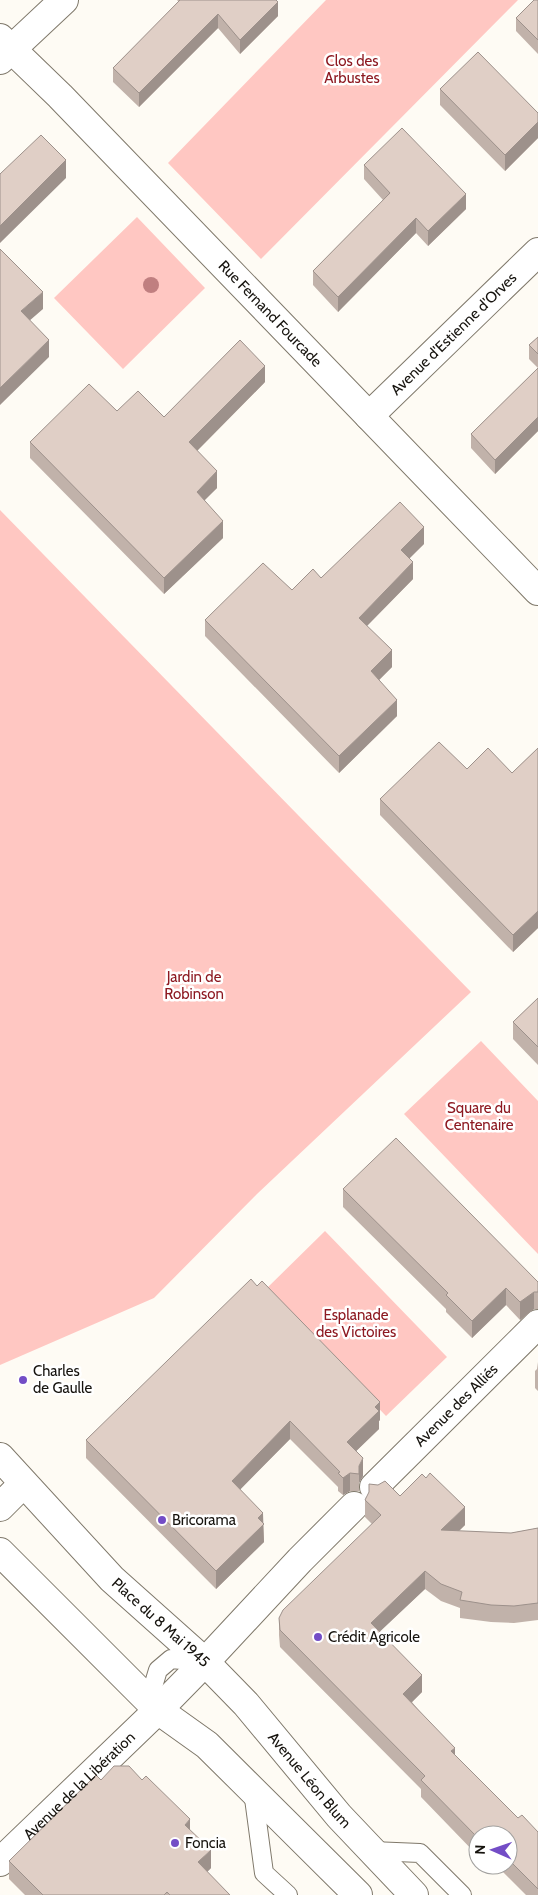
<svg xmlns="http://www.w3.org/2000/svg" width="538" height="1895" font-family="Cabin,sans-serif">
<rect width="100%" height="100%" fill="#fefbf4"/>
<!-- green -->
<path fill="#ffc7c2" d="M 326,0 L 518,0 L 261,259 L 168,163 Z
M 137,217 L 205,288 L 123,369 L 54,298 Z
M 0,510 L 471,992 L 257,1194 L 154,1298 L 0,1365 Z
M 481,1041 L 538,1101 L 538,1254 L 404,1114 Z
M 325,1231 L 447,1357 L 386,1416 L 265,1290 Z"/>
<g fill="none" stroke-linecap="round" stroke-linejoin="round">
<!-- lane casing -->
<g stroke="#7f786a" stroke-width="20">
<path id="lane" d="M 149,1700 L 158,1670 L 171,1659 L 204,1662
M 253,1791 L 264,1873 L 288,1895
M 372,1851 L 420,1853 L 462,1895"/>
</g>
<!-- street casing -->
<g stroke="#7f786a" stroke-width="30">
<g id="street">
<path id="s1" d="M 0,38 L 60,96 L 538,591"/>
<path d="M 0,60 L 64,0"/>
<path id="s2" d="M 369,416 L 538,252"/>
<path id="s3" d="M 374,1487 L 538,1324"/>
<path d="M 205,1662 L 300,1560 L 354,1506"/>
<path id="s4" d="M 0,1862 L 158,1710"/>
</g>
</g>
<!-- secondary casing -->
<g stroke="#7f786a" stroke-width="30">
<g id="secondary">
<path id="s5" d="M 0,1457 L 112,1579 L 205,1662 L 246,1704 L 339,1816 L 414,1895"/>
<path d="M 0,1507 L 23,1484"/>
<path d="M 0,1552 L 158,1710 L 207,1745 L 358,1895"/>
<path d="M 158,1710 L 205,1662"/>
</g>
</g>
<!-- lane -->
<use href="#lane" stroke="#fff" stroke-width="18"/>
<!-- street -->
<use href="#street" stroke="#fff" stroke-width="28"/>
<!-- secondary -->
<use href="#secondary" stroke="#fff" stroke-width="28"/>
</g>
<!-- trees -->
<circle fill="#c07f80" cx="151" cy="285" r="8"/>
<!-- wall -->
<path fill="#c1b2aa" d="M 177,0 L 276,0 L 278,16 L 240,54 L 218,28 L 139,107 L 113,82 L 113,68 L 179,2 Z
M 538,0 L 538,54 L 516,31 L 516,18 Z
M 440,89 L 538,113 L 538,138 L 505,171 L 440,105 Z
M 364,165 L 466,209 L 428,246 L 416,233 L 338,312 L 313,285 L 313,271 L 383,200 L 364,179 Z
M 538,337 L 538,368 L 529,359 L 529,345 Z
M 538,368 L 538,431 L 495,474 L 471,448 L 471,434 Z
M 265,382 L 197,451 L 217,488 L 204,500 L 223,538 L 164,594 L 30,458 L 30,442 L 117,411 L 164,417 Z
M 424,544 L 409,558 L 413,579 L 367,626 L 392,667 L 379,680 L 397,716 L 339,773 L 205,636 L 205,620 L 292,590 L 321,578 Z
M 538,748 L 538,928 L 513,952 L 380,815 L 380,799 L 467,769 L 512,773 Z
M 538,998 L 538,1065 L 513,1039 L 513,1022 Z
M 343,1189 L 538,1282 L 538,1309 L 534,1309 L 520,1320 L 506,1305 L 472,1338 L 446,1312 L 446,1309 L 343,1207 Z
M 257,1286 L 380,1420 L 379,1421 L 379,1429 L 356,1451 L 363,1476 L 359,1483 L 359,1491 L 350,1491 L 343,1495 L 338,1491 L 338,1487 L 290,1439 L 240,1489 L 263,1524 L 264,1542 L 216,1589 L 86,1458 L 86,1440 Z
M 538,1362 L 538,1391 L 535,1388 L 535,1371 L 537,1369 Z
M 400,1496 L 465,1525 L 459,1531 L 511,1533 L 538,1528 L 538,1620 L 514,1623 L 491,1622 L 460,1618 L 460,1608 L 441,1601 L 425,1589 L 380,1631 L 422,1692 L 412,1702 L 455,1755 L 518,1818 L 538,1832 L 538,1895 L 526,1895 L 496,1865 L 508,1865 L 508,1835 L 478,1835 L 478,1856 L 421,1797 L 421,1789 L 280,1647 L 279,1635 L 279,1618 L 372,1524 L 365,1517 L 365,1500 Z
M 190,1830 L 211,1868 L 207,1872 L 230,1895 L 25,1895 L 9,1879 L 9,1861 Z"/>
<!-- shaded-wall -->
<path fill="#9d918b" d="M 278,2 L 278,16 L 240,54 L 240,40 Z
M 218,14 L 218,28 L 139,107 L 139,93 Z
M 538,122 L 538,138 L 505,171 L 505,155 Z
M 66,160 L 66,178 L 0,243 L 0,226 Z
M 466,194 L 466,209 L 428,246 L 428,231 Z
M 416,218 L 416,233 L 338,312 L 338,297 Z
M 43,292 L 43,309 L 21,328 L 21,311 Z
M 49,340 L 49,357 L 0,405 L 0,388 Z
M 265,366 L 265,382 L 189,459 L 189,442 Z
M 538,417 L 538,431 L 495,474 L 495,460 Z
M 217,471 L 217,488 L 197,508 L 197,492 Z
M 223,521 L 223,538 L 164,594 L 164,578 Z
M 424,527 L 424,544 L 401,567 L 401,550 Z
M 413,562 L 413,579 L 359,634 L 359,618 Z
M 392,650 L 392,667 L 371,688 L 371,671 Z
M 397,700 L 397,716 L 339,773 L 339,756 Z
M 538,911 L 538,928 L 513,952 L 513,935 Z
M 506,1288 L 506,1305 L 472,1338 L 472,1321 Z
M 534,1292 L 534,1309 L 520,1320 L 520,1302 Z
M 380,1402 L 380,1420 L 379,1421 L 379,1429 L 347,1460 L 347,1442 L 375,1407 Z
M 290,1421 L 290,1439 L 232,1498 L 232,1481 Z
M 363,1458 L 363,1476 L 359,1483 L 359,1466 Z
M 350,1473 L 350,1491 L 343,1495 L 343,1478 Z
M 465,1507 L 465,1525 L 441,1548 L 441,1530 Z
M 263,1513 L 264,1542 L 216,1589 L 216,1571 L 258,1518 Z
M 425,1571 L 425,1589 L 371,1640 L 371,1623 Z
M 422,1675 L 422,1692 L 403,1711 L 403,1694 Z
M 455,1748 L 455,1765 L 451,1751 Z
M 190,1819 L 190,1837 L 185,1825 Z
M 211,1850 L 211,1868 L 198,1881 L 198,1862 Z"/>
<!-- building -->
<path fill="#e0cfc6" stroke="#9d918b" d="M 180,0 L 276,0 L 278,2 L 240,40 L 218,14 L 139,93 L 113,68 Z
M 534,0 L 538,0 L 538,40 L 516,18 Z
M 478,52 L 538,113 L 538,122 L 505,155 L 440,89 Z
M 402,128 L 466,194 L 428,231 L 416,218 L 338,297 L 313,271 L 390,193 L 364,165 Z
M 41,135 L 66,160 L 0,226 L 0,174 Z
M 0,249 L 43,292 L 21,311 L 49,340 L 0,388 Z
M 538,337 L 538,354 L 529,345 Z
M 240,340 L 265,366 L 189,442 L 217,471 L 197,492 L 223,521 L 164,578 L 30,442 L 89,384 L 117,411 L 138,391 L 164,417 Z
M 538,368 L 538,417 L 495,460 L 471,434 Z
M 400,502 L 424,527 L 401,550 L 413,562 L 359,618 L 392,650 L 371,671 L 397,700 L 339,756 L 205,620 L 263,563 L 292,590 L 313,569 L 321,578 Z
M 439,742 L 467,769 L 488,748 L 512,773 L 538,748 L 538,911 L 513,935 L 380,799 Z
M 538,998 L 538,1047 L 513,1022 Z
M 396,1138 L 538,1282 L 538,1292 L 534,1292 L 520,1302 L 506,1288 L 472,1321 L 446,1295 L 448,1293 L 343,1189 Z
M 251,1279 L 257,1286 L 262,1281 L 380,1402 L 375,1407 L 379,1411 L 347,1442 L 363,1458 L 359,1466 L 359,1474 L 350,1473 L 343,1478 L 338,1473 L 340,1472 L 290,1421 L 232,1481 L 263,1513 L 258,1518 L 264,1524 L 216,1571 L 86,1440 Z
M 430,1473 L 465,1507 L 441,1530 L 511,1533 L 538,1528 L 538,1603 L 514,1606 L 491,1605 L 460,1600 L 462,1592 L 441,1584 L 425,1571 L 371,1623 L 422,1675 L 403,1694 L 455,1748 L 451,1751 L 518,1818 L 522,1815 L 538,1832 L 538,1889 L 508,1859 L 508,1835 L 478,1835 L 478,1838 L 421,1780 L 425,1776 L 280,1630 L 279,1618 L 283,1610 L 381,1515 L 365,1500 L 369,1492 L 369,1484 L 378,1485 L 385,1481 L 400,1496 L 422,1474 L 426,1478 Z
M 114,1766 L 129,1766 L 142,1780 L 146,1776 L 190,1819 L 185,1825 L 211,1850 L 198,1862 L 230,1895 L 170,1895 L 167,1892 L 164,1895 L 43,1895 L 9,1861 L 96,1775 L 101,1780 Z"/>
<!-- markers -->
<g fill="#734dc6" stroke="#fff" stroke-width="2">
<circle cx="23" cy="1380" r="5"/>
<circle cx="162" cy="1520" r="5"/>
<circle cx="318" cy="1637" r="5"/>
<circle cx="175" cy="1843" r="5"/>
</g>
<g text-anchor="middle" stroke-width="5" stroke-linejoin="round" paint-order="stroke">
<!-- park labels -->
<g font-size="15" fill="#8d1921" stroke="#fff">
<text x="352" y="66">Clos des<tspan x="352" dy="17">Arbustes</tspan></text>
<text x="194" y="982">Jardin de<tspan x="194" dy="17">Robinson</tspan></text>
<text x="479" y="1113">Square du<tspan x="479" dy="17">Centenaire</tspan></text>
<text x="356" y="1320">Esplanade<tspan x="356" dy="17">des Victoires</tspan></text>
</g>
<!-- street labels -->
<g font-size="15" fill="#16130e" stroke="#fff">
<text dy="5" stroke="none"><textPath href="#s1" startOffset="386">Rue Fernand Fourcade</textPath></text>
<text dy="5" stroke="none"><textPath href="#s2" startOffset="118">Avenue d'Estienne d'Orves</textPath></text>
<text dy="5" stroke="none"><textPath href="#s3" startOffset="116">Avenue des Alliés</textPath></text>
<text dy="5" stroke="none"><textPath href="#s5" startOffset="231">Place du 8 Mai 1945</textPath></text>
<text dy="5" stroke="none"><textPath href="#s5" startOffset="448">Avenue Léon Blum</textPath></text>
<text dy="5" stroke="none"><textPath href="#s4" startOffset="110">Avenue de la Libération</textPath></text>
</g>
<!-- poi labels -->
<g font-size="15" fill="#16130e" stroke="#fff" text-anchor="start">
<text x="33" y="1376">Charles<tspan x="33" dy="17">de Gaulle</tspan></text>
<text x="172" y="1525">Bricorama</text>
<text x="328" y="1642">Crédit Agricole</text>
<text x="185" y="1848">Foncia</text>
</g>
</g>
<!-- north arrow -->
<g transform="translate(493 1850) rotate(272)"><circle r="24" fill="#ffffff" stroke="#a2a19f"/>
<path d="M0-4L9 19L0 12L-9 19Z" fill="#734dc6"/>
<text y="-8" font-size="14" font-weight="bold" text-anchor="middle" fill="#16130e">N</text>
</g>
</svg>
